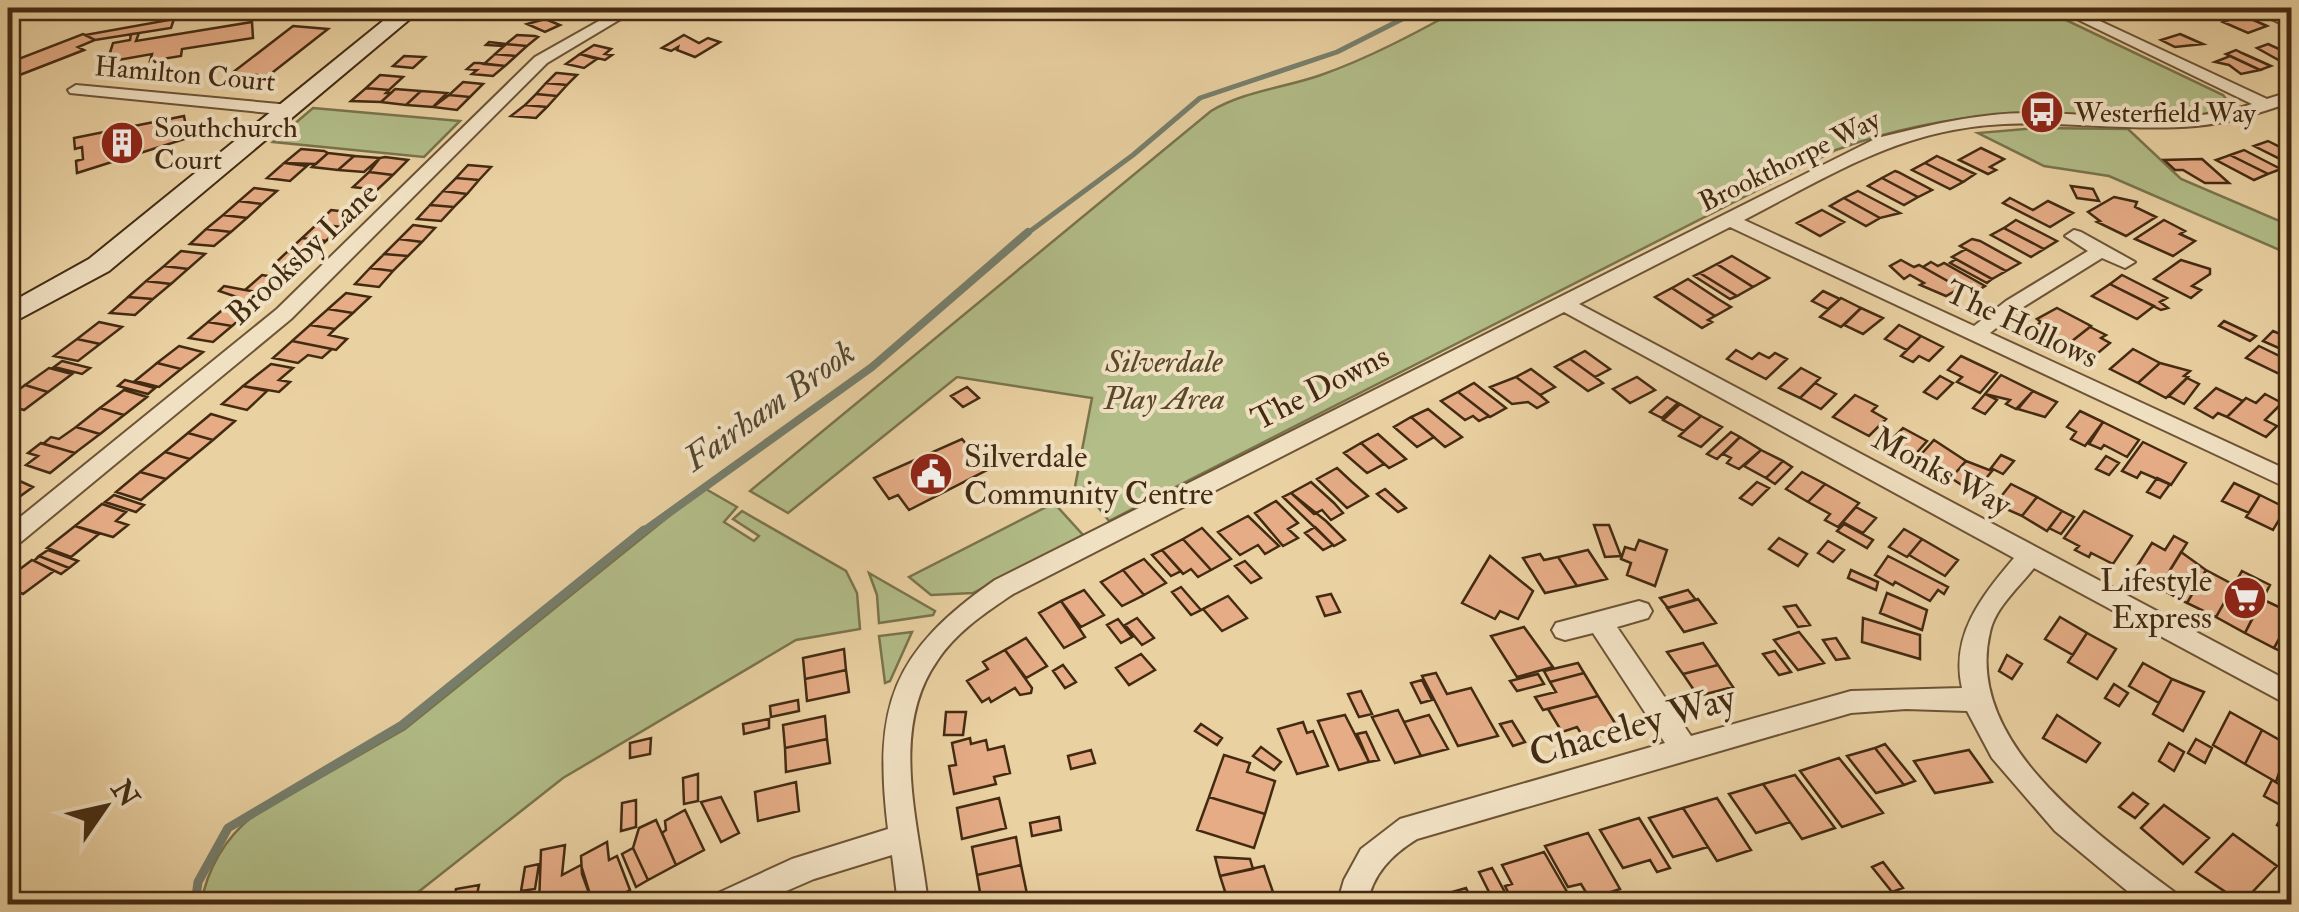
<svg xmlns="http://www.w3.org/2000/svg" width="2299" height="912" font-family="'IM FELL Double Pica',serif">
<rect width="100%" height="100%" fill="#ead1a2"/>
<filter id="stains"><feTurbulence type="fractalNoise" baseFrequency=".002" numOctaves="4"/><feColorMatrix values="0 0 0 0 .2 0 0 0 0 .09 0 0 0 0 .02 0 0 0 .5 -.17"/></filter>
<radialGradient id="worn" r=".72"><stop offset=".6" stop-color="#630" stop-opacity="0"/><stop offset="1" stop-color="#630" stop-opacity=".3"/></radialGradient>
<!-- green -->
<path fill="#b2bd88" stroke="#7a744d" stroke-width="2.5" d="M 1461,8 L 2041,8 L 2223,95 L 2230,104 C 2195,132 2060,110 2009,114 C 1949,118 1893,129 1836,150 L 1109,521 L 1083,488 L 1074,492 L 1092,398 L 957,377 L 788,513 L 750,491 L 1211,111 C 1244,91 1284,88 1321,75 C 1369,58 1416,33 1461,8 Z
M 313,108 L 460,121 L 424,157 L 273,142 Z
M 2037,128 L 2128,129 L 2181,179 L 2291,226 L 2291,255 L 2109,176 L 2044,166 L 1978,133 Z
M 704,488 L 737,507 L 724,522 L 754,541 L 759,536 L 733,519 L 742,511 L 846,571 L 857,593 L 860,629 L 796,640 L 563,778 L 403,904 L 201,904 C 207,869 225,838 253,816 L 405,729 Z
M 1054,503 L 1083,535 L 973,593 L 931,595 L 909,577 Z
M 869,573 L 935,611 L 933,615 L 879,623 L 877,595 Z
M 912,632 L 890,681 L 885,683 L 879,636 Z"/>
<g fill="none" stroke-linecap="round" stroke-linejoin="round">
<!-- stream-far2 -->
<path stroke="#767f6d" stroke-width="5" d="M 1025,235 L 1133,155 L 1200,98 L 1337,52 L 1424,8"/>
<!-- stream-far1 -->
<path stroke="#767f6d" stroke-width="8" d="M 641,533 L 872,367 L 1028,232"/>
<!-- stream -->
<path stroke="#767f6d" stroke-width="9" d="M 195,904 L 198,882 L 228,828 L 402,725 L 644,530"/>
</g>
<!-- building -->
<path fill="#e5ac86" stroke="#432b12" stroke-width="2.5" d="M 2242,15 L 2267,26 L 2248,33 L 2223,22 Z
M 174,19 L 171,28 L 95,40 L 85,35 Z
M 545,19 L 560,25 L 545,32 L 527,24 Z
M 252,22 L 253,38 L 182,49 L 181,56 L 150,61 L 152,54 L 107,62 L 113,43 L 130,40 L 131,34 L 139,33 L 136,41 Z
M 293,26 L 328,29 L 268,76 L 232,73 Z
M 83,34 L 95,40 L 78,47 L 84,50 L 12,78 L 8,75 L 8,63 Z
M 2180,34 L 2203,44 L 2175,47 L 2161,40 Z
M 517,35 L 535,36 L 538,37 L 527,46 L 506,44 Z
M 684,35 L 699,43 L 708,38 L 720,42 L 695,57 L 677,50 L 678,47 L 671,51 L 662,48 Z
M 489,42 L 506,44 L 527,46 L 516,56 L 495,54 L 504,46 L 486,45 Z
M 2268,44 L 2292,55 L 2292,60 L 2282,62 L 2257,48 Z
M 594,45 L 611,49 L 605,54 L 612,55 L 605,60 L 580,54 Z
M 2236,50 L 2242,53 L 2271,66 L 2260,70 L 2226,54 Z
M 495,54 L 516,56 L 505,66 L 484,64 Z
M 580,54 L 597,59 L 584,68 L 566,64 Z
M 404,56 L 425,57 L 413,68 L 393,66 Z
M 2230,56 L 2260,70 L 2241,74 L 2229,65 L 2215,62 Z
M 474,63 L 479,63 L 505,66 L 493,76 L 472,74 L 477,70 L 467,69 Z
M 556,73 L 558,73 L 577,75 L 567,85 L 546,83 Z
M 380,75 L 403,77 L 389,90 L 366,88 Z
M 463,82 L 483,84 L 470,97 L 449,95 Z
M 546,83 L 567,85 L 557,96 L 536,94 Z
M 366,88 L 389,90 L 386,93 L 391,93 L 381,102 L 351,101 Z
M 395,89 L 421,91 L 406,105 L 381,102 Z
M 421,91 L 447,93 L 433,107 L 406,105 Z
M 536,94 L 557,96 L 547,107 L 525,105 Z
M 449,95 L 470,97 L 457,110 L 433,107 Z
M 525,105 L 547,107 L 536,118 L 511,116 Z
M 184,116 L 188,138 L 77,173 L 76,161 L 83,159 L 82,147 L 75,149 L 74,138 Z
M 2268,141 L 2292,153 L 2292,165 L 2254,146 Z
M 1981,148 L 2004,159 L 1990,167 L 1996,170 L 1988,174 L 1959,160 Z
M 301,149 L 324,151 L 328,153 L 316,164 L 284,163 Z
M 2244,150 L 2271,164 L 2281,169 L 2268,174 L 2230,155 Z
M 328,153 L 354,156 L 338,170 L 312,167 Z
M 2230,155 L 2268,174 L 2254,180 L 2216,160 Z
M 354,156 L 380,158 L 364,172 L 338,170 Z
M 1937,156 L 1941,158 L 1975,174 L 1963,182 L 1925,163 Z
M 380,158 L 385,157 L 408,160 L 393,175 L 369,172 Z
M 2202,159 L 2229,183 L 2205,183 L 2183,170 L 2175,170 L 2164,160 Z
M 284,163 L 307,166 L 290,181 L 267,178 Z
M 1925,163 L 1963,182 L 1950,189 L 1912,170 Z
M 468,165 L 491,167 L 479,180 L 456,178 Z
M 1895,171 L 1898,172 L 1932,190 L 1918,197 L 1882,178 Z
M 369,172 L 393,175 L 377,190 L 353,187 Z
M 456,178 L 479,180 L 467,194 L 443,191 Z
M 1882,178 L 1918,197 L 1904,205 L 1868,186 Z
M 2071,186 L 2093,189 L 2099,201 L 2077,198 Z
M 254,188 L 277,191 L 262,204 L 239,201 Z
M 443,191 L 467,194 L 454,207 L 430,205 Z
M 1858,191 L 1900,213 L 1880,218 L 1844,198 Z
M 2114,197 L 2137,202 L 2135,207 L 2156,217 L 2126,236 L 2097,222 L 2100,221 L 2088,212 Z
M 1844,198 L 1880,218 L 1866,226 L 1830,206 Z
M 2010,198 L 2033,210 L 2048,201 L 2073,213 L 2050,227 L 2003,203 Z
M 239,201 L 262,204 L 247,218 L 223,215 Z
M 430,205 L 454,207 L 441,221 L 417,219 Z
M 331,210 L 355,213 L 341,227 L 317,224 Z
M 1822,210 L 1844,222 L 1820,236 L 1797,223 Z
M 223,215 L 247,218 L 231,232 L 206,229 Z
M 2016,220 L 2055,240 L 2057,241 L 2044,249 L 2004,228 Z
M 2164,220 L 2185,231 L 2180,234 L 2195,241 L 2173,256 L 2135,239 Z
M 317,224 L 341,227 L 326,241 L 302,238 Z
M 413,225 L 435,228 L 422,242 L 399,239 Z
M 2004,228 L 2044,249 L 2031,257 L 1991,235 Z
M 206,229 L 231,232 L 214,246 L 190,244 Z
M 302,238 L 326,241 L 311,255 L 287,252 Z
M 399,239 L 422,242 L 408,256 L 384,254 Z
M 1972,239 L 1980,241 L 2020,263 L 2006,271 L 1960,246 Z
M 1966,249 L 2006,271 L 1992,279 L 1952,257 Z
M 181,251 L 205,254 L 188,269 L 164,266 Z
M 287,252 L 311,255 L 296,270 L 271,267 Z
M 384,254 L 408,256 L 393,271 L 370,268 Z
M 1732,256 L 1769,278 L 1753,287 L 1717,264 Z
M 1956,259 L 1992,279 L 1987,283 L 1950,263 Z
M 1901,260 L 1914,267 L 1919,265 L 1960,288 L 1946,296 L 1920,285 L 1924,283 L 1910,275 L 1904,279 L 1890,266 Z
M 2181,260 L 2210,269 L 2210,274 L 2192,286 L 2201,290 L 2191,298 L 2154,279 Z
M 1931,262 L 1938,266 L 1944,263 L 1985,286 L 1977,291 L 1965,285 L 1960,288 L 1923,267 Z
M 1717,264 L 1753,287 L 1737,296 L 1700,273 Z
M 164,266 L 188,269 L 171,284 L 146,281 Z
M 370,268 L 393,271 L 379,287 L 355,284 Z
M 1700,273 L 1737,296 L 1730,299 L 1694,276 Z
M 262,275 L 286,279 L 269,294 L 245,290 Z
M 2122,275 L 2167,298 L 2160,302 L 2168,308 L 2161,310 L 2110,284 Z
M 1688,279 L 1718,299 L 1731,307 L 1715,316 L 1672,288 Z
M 146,281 L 171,284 L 153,299 L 128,297 Z
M 2110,284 L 2154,306 L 2137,319 L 2092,296 Z
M 224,286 L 245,290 L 269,294 L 251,310 L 227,306 L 237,297 L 219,291 Z
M 1672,288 L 1715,316 L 1708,320 L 1712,322 L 1702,328 L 1655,297 Z
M 1823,291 L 1840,299 L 1828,309 L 1812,301 Z
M 346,293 L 370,297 L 353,313 L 328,309 Z
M 128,297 L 153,299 L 135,315 L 110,313 Z
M 1841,298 L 1861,308 L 1841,327 L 1820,317 Z
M 227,306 L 251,310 L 232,326 L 208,322 Z
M 1861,308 L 1883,318 L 1863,334 L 1844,325 Z
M 2057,308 L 2091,326 L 2067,345 L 2034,327 L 2041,322 L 2037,319 Z
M 328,309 L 353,313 L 335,329 L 310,325 Z
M 2224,321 L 2256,336 L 2250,341 L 2219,326 Z
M 99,322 L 122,327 L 100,344 L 77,339 Z
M 208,322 L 232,326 L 213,342 L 189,338 Z
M 310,325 L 335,329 L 329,335 L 347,339 L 336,350 L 292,341 Z
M 1899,325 L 1921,336 L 1907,350 L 1885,339 Z
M 2090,327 L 2106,335 L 2101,338 L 2110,343 L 2087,362 L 2071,354 L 2077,349 L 2067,345 Z
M 2273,331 L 2292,339 L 2292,354 L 2263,341 Z
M 1921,336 L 1943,347 L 1929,361 L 1919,356 L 1913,362 L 1901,356 Z
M 77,339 L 100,344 L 78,361 L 54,356 Z
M 292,341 L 332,349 L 322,358 L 308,355 L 298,363 L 273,358 Z
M 179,346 L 203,352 L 181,369 L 157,363 Z
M 2259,346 L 2292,362 L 2292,380 L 2246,358 Z
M 2133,349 L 2160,363 L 2138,383 L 2110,369 Z
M 1736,350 L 1752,359 L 1759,353 L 1769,358 L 1775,353 L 1787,359 L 1766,379 L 1727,359 Z
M 1585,351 L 1610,369 L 1595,377 L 1570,359 Z
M 1961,356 L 1997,373 L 1980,393 L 1957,382 L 1962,377 L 1948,370 Z
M 1570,359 L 1595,377 L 1603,383 L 1588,391 L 1555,367 Z
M 62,361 L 90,368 L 82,374 L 54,367 Z
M 157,363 L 181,369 L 159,387 L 135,381 Z
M 2160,363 L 2190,371 L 2184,376 L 2188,377 L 2166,398 L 2138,383 Z
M 271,364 L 293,368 L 279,380 L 290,382 L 279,392 L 243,386 Z
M 49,368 L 72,374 L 48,392 L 25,385 Z
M 1801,368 L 1820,378 L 1800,398 L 1779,388 Z
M 1531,369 L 1555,387 L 1540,395 L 1516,377 Z
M 2001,375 L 2033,391 L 2016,409 L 2006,404 L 2010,400 L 1985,394 Z
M 1940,376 L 1953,383 L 1937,399 L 1924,392 Z
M 1516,377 L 1540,395 L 1548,402 L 1537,408 L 1528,402 L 1512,404 L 1490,387 Z
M 1637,377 L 1655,390 L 1630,403 L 1613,389 Z
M 2187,378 L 2199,384 L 2184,404 L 2169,396 Z
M 125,380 L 155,388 L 148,394 L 118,386 Z
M 1474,383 L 1506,408 L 1490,417 L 1458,392 Z
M 1815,383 L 1836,394 L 1821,409 L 1800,398 Z
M 25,385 L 48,392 L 24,410 L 8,405 L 8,398 Z
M 243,386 L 267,391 L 247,410 L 222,404 Z
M 967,387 L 979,398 L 963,407 L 951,396 Z
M 2216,388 L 2243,401 L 2227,417 L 2218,413 L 2213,418 L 2195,408 Z
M 124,390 L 147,397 L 124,415 L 100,408 Z
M 2033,391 L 2057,402 L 2045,417 L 2018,409 Z
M 1458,392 L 1489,416 L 1479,421 L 1473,416 L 1465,420 L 1441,401 Z
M 1985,394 L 1997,400 L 1985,414 L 1973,408 Z
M 2265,394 L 2282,403 L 2265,420 L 2277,426 L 2266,437 L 2227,417 L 2246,398 L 2256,403 Z
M 1855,395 L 1877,406 L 1872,411 L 1886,419 L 1869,436 L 1833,417 Z
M 1667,397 L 1678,403 L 1662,418 L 1650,412 Z
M 1680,404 L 1701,416 L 1684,431 L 1663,420 Z
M 100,408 L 124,415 L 100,434 L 76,427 Z
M 1428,409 L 1462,437 L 1445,447 L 1411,417 Z
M 2080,411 L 2103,422 L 2085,446 L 2071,439 L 2076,432 L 2067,427 Z
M 211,414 L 235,421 L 213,440 L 188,433 Z
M 1701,416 L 1722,427 L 1701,447 L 1679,436 Z
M 1411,417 L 1434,437 L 1417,447 L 1394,427 Z
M 2103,422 L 2139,440 L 2127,457 L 2104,445 L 2101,449 L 2089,444 Z
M 76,427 L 100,434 L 75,453 L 43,444 L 51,437 L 59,439 Z
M 1903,428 L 1927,441 L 1912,458 L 1887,444 Z
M 1731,432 L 1740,437 L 1717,459 L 1707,454 Z
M 188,433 L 213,440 L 190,459 L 165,452 Z
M 1378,434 L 1406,459 L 1389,468 L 1361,443 Z
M 1740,437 L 1761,450 L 1739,469 L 1727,463 L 1731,458 L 1723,454 Z
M 962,439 L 987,470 L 909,510 L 898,495 L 889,499 L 874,478 Z
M 1934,440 L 1966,461 L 1951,478 L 1937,470 L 1934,473 L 1917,459 Z
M 2143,442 L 2186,463 L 2171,485 L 2141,472 L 2137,478 L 2122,471 Z
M 41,443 L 51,446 L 75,453 L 50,473 L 26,465 L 38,456 L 28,453 Z
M 1361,443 L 1384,464 L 1367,473 L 1344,453 Z
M 1761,450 L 1783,461 L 1766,478 L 1744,466 Z
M 165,452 L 190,459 L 166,479 L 140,472 Z
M 2001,455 L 2014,461 L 2003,474 L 1991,468 Z
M 2106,456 L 2119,463 L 2109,475 L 2096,469 Z
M 1783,461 L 1792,467 L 1775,484 L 1766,478 Z
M 1966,461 L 1992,471 L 1974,493 L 1951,478 Z
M 1337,468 L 1352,482 L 1368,496 L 1347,508 L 1317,479 Z
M 140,472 L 166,479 L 141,500 L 116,492 Z
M 1802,472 L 1825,484 L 1808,502 L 1786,489 Z
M 11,477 L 33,487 L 8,505 L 8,480 Z
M 2157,478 L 2170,484 L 2160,498 L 2147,492 Z
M 1311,482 L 1334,503 L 1343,513 L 1331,520 L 1322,510 L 1314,514 L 1291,493 Z
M 1757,482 L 1769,488 L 1752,505 L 1740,498 Z
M 2234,483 L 2260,495 L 2249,513 L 2222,501 Z
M 1825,484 L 1859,503 L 1838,527 L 1825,520 L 1830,514 L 1808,502 Z
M 2011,484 L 2037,497 L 2022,516 L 1995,504 Z
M 1385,489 L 1406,508 L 1398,512 L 1377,494 Z
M 1291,493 L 1326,521 L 1345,540 L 1334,546 L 1283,497 Z
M 114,495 L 144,505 L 136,512 L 105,502 Z
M 2260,495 L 2286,508 L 2273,530 L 2246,517 Z
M 2037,497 L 2062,511 L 2047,531 L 2022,516 Z
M 1276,501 L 1298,523 L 1288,529 L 1298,538 L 1283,546 L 1255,513 Z
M 102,504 L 126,512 L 116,521 L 128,525 L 113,537 L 75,526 Z
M 1856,507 L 1876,518 L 1863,533 L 1843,522 Z
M 2062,511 L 2074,517 L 2061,534 L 2049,528 Z
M 2084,511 L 2132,536 L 2113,564 L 2091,553 L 2089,557 L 2075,550 L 2079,546 L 2064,538 Z
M 1248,516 L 1279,546 L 1265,554 L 1258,545 L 1240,555 L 1218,532 Z
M 1844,524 L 1873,540 L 1867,548 L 1837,531 Z
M 1594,525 L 1609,525 L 1621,556 L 1605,557 Z
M 75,526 L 99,534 L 71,557 L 47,548 Z
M 1315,527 L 1333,545 L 1323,550 L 1305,533 Z
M 1202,528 L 1231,559 L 1211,570 L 1183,539 Z
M 1904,529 L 1922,539 L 1907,557 L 1889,547 Z
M 2174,536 L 2187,543 L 2159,588 L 2132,574 L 2152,543 L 2165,550 Z
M 1779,538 L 1807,554 L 1798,566 L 1769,549 Z
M 1183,539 L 1211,570 L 1198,577 L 1191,569 L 1183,574 L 1162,550 Z
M 1922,539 L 1958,560 L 1945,576 L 1909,555 Z
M 1639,540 L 1667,550 L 1655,586 L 1627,575 L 1631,563 L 1621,559 L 1625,547 L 1635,550 Z
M 1828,541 L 1844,550 L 1833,562 L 1818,553 Z
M 48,550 L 78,561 L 69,568 L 39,556 Z
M 1162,550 L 1181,571 L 1171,576 L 1152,555 Z
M 1588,550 L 1607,579 L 1577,586 L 1558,557 Z
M 2181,552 L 2206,570 L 2187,603 L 2159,588 Z
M 1540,554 L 1544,560 L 1558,557 L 1577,586 L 1545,593 L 1523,558 Z
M 39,556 L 69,568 L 61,574 L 34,561 Z
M 1490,556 L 1533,591 L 1518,619 L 1500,611 L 1495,619 L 1462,603 Z
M 1888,556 L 1948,587 L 1944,594 L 1938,590 L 1930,601 L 1895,582 L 1893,585 L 1875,575 Z
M 1144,559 L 1166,583 L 1144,595 L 1123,570 Z
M 32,560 L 54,571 L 23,594 L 8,586 L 8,578 Z
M 1245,561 L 1261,578 L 1251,583 L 1235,566 Z
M 1123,570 L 1144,595 L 1122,606 L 1101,582 Z
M 1851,570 L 1878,582 L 1876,590 L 1848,578 Z
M 2206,570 L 2234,585 L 2216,617 L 2187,603 Z
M 2242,571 L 2270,585 L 2245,633 L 2216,617 Z
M 1181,587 L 1201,610 L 1191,615 L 1172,592 Z
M 1084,590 L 1104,615 L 1081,627 L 1061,601 Z
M 1688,590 L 1696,600 L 1668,608 L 1660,598 Z
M 1887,593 L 1927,610 L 1922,630 L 1880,613 Z
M 1331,594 L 1340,612 L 1325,616 L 1317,597 Z
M 1228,596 L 1247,618 L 1222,631 L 1203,609 Z
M 2290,596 L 2292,615 L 2274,648 L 2245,633 L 2262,599 L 2283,609 Z
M 1698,599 L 1716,623 L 1684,632 L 1667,608 Z
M 1061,601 L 1085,637 L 1064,648 L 1039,613 Z
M 1796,605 L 1810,625 L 1798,627 L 1784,607 Z
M 2292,615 L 2292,657 L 2274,648 Z
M 2060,617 L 2087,633 L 2073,655 L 2045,639 Z
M 1137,618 L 1154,638 L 1142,645 L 1125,625 Z
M 1863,618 L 1920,635 L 1920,659 L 1862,642 Z
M 1118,619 L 1132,637 L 1121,643 L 1107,625 Z
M 1524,627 L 1553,667 L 1517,677 L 1491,636 Z
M 1799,632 L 1824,663 L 1798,670 L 1774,640 Z
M 2087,633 L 2116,649 L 2097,679 L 2068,662 Z
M 1026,638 L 1047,666 L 1026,678 L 1005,650 Z
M 1836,638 L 1849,658 L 1836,660 L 1823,640 Z
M 1703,643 L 1718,665 L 1683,674 L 1667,652 Z
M 844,649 L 846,670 L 805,679 L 803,658 Z
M 1005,650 L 1032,688 L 1031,693 L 1020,695 L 1015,688 L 991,702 L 989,698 L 982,702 L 967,681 L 988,669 L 983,662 Z
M 1775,651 L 1791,672 L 1779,675 L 1763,654 Z
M 1141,654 L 1155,670 L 1129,685 L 1116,668 Z
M 2007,655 L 2022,664 L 2012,679 L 1999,671 Z
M 1578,663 L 1584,673 L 1550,682 L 1544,671 Z
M 2143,663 L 2172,679 L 2159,703 L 2129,686 Z
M 1063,665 L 1076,682 L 1065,688 L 1053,671 Z
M 1718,665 L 1733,687 L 1698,696 L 1683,674 Z
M 846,670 L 849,692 L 807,701 L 805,679 Z
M 1436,673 L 1447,694 L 1471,688 L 1498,736 L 1458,746 L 1422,676 Z
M 1584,673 L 1598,696 L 1543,710 L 1535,697 L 1556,692 L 1550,682 Z
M 1538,674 L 1544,684 L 1517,691 L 1510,681 Z
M 2172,679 L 2204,692 L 2183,731 L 2153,714 Z
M 1422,680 L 1432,700 L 1421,703 L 1411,683 Z
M 2114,684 L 2128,693 L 2119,706 L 2105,698 Z
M 1361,691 L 1372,714 L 1359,717 L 1348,694 Z
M 1598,696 L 1620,731 L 1585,740 L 1577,727 L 1562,732 L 1548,709 Z
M 798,700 L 799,711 L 771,717 L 770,706 Z
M 1398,710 L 1421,756 L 1395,763 L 1372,717 Z
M 946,712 L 966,712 L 963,735 L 944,735 Z
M 2230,712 L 2262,730 L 2245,764 L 2213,745 Z
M 1345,715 L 1369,762 L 1339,770 L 1318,721 Z
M 1429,715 L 1448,749 L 1421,756 L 1404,722 Z
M 2057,715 L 2100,743 L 2086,762 L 2043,738 Z
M 825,716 L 827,739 L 785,748 L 783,725 Z
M 769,719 L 769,728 L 744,734 L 743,724 Z
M 1512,721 L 1525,742 L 1513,746 L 1500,724 Z
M 1303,722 L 1307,733 L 1313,731 L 1328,766 L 1297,774 L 1278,729 Z
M 1201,724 L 1222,738 L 1217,745 L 1195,731 Z
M 2262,730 L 2292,747 L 2291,780 L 2279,773 L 2276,782 L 2245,764 Z
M 1366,732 L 1379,760 L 1369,762 L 1357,734 Z
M 651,738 L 650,754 L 630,758 L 630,743 Z
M 970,738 L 971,744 L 986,740 L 988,750 L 1004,746 L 1010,773 L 994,777 L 996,784 L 954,794 L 949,766 L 956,765 L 952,743 Z
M 827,739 L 830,763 L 786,772 L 785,748 Z
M 2196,739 L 2212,748 L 2205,763 L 2188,753 Z
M 2169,743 L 2184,752 L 2174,771 L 2159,761 Z
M 1885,744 L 1915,781 L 1904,785 L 1875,748 Z
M 1261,747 L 1281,762 L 1274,770 L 1253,756 Z
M 1875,748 L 1904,785 L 1876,793 L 1847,756 Z
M 1091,750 L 1095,763 L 1071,769 L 1068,756 Z
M 1969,750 L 1992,782 L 1935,793 L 1914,761 Z
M 1224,755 L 1250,763 L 1247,772 L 1275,781 L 1265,814 L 1209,797 Z
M 1839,758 L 1883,813 L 1842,827 L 1800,771 Z
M 698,774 L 698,801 L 684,804 L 683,778 Z
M 1795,775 L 1835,828 L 1802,839 L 1763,784 Z
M 2272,780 L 2291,791 L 2284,807 L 2264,796 Z
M 796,782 L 799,811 L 758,821 L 755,792 Z
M 1763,784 L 1790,822 L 1756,833 L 1729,794 Z
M 2133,793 L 2148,804 L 2135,818 L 2119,807 Z
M 721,797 L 739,833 L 721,842 L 701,802 Z
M 1209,797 L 1265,814 L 1254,848 L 1197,830 Z
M 999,798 L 1006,828 L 962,839 L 957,808 Z
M 1717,798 L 1751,850 L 1717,861 L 1683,808 Z
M 636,800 L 636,827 L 621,831 L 622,803 Z
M 2164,805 L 2209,838 L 2183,864 L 2141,828 Z
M 2287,807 L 2292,810 L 2292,835 L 2277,825 Z
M 1683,808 L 1708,847 L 1673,857 L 1649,818 Z
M 685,810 L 704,850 L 676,865 L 662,833 L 666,830 L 665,821 Z
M 1059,817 L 1061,830 L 1032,836 L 1030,823 Z
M 1639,818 L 1670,868 L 1657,872 L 1650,860 L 1623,868 L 1600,830 Z
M 656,820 L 676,865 L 648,880 L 633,848 L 639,828 Z
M 1588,833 L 1620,889 L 1590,899 L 1581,884 L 1568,887 L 1545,846 Z
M 2233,834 L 2277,866 L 2242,903 L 2196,872 Z
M 1016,837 L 1021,865 L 977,875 L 972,847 Z
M 607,842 L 609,860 L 617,856 L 630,890 L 603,904 L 593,904 L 582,874 L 581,856 Z
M 565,845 L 562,875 L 581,865 L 593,904 L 539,904 L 541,850 Z
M 633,848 L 648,880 L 636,887 L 622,854 Z
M 1544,852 L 1574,904 L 1514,904 L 1505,886 L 1512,884 L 1502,865 Z
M 1215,857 L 1250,859 L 1253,869 L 1220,876 Z
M 1883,862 L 1903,888 L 1892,892 L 1872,867 Z
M 539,864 L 535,889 L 521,891 L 525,867 Z
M 1021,865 L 1027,894 L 982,904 L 977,875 Z
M 1264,866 L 1275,898 L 1229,904 L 1220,876 Z
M 1492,868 L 1508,898 L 1494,902 L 1479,872 Z
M 479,885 L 475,904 L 453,904 L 456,889 Z
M 1466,888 L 1471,899 L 1452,904 L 1426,904 L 1424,900 Z
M 2283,888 L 2292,894 L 2292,904 L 2268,904 Z"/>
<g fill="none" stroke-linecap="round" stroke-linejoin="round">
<!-- street casing -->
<g stroke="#6d5436" stroke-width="4">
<path id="street" d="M 622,8 L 639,8 L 547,63 L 291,319 L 16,546 L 8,549 L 8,527 L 277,309 L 535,57 Z
M 2054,8 L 2072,8 L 2267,99 L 2292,91 L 2292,102 C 2260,113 2229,123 2196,126 C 2115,133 2033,114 1953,130 C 1877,144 1812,185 1744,220 L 1974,326 L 2006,301 L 2088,251 L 2065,236 L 2074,230 L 2081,232 L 2135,262 L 2125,268 L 2102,258 L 2020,309 L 1990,333 L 2292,472 L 2292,490 L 1730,227 L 1579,304 L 2292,683 L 2292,707 L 2034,568 C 2019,587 1995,608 1990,632 C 1963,744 2099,835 2177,894 L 2181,904 L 2143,904 L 2055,831 L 1992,758 L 1967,711 L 1906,709 L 1851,713 L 1417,839 C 1391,855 1373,874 1367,904 L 1337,904 L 1344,880 L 1361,849 L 1400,819 L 1665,743 L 1593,633 L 1565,640 L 1556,637 L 1552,630 L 1556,623 L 1639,601 L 1648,604 L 1652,611 L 1648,618 L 1617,627 L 1691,736 L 1851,691 L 1962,688 C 1950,635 1982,596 2014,558 L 1564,312 L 1013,594 C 985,613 956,632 937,661 C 888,731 920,828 928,904 L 898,904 L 892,855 L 814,879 L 756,904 L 712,904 L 716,894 L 792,859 L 888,829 C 873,705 892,652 995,580 L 1877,138 C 1927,126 1977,113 2029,113 C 2101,113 2183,128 2252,104 Z
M 2249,8 L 2267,8 L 2292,19 L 2292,29 Z
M 76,85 L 290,105 L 298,110 L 290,115 L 70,93 L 68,90 Z"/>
</g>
<!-- secondary casing -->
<g stroke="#432b12" stroke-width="4">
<path id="secondary" d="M 399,8 L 423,8 L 109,271 L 8,325 L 8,304 L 89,259 Z"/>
</g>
<!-- street -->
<use href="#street" fill="#f1e1c3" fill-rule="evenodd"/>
<!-- secondary -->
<use href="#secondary" fill="#f1e1c3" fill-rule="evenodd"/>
</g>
<!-- icons -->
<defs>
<g id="bus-disc" transform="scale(2.25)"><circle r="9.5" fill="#8f2418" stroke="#f1e1c3"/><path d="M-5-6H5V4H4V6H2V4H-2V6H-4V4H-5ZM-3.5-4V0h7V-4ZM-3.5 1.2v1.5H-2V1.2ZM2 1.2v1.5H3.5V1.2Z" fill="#fff"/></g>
<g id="building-disc" transform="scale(2.25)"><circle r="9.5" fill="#8f2418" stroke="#f1e1c3"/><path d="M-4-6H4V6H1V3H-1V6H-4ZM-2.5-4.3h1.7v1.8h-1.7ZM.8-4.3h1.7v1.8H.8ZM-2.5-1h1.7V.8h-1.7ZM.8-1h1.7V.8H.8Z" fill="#fff"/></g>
<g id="civic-disc" transform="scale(2.25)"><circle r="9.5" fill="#8f2418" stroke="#f1e1c3"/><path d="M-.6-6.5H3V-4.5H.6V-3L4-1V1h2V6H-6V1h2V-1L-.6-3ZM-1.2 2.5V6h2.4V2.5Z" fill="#fff"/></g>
<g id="supermarket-disc" transform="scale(2.25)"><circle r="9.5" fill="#8f2418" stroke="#f1e1c3"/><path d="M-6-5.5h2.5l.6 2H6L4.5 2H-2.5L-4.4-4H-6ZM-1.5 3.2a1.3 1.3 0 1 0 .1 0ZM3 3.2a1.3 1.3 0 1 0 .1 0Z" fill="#fff"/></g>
</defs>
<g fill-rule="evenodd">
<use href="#bus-disc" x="2042" y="112"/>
<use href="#building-disc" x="122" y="143"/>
<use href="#civic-disc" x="931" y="474"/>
<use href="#supermarket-disc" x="2245" y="598"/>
</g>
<g text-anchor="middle" stroke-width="8" stroke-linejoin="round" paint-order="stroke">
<!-- far-street labels -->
<g font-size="28" fill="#432b12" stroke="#f1e1c3">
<text transform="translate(185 73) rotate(5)" y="10">Hamilton Court</text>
<text transform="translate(1789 160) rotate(-26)" y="10">Brookthorpe Way</text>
</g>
<!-- far-poi labels -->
<g font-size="28" fill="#432b12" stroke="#f1e1c3" text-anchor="start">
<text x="2074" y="122">Westerfield Way</text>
<text x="154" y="137">Southchurch<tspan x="154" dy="32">Court</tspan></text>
</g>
<!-- street labels -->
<g font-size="32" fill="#432b12" stroke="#f1e1c3">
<text transform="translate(302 253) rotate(-43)" y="11">Brooksby Lane</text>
<text transform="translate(2022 324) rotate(25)" y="11">The Hollows</text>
<text transform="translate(1320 387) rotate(-27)" y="11">The Downs</text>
<text transform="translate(1942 471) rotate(28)" y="11">Monks Way</text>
</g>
<!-- park labels -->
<g font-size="32" font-style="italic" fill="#59482a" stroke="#f1e1c3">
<text x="1164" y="372">Silverdale<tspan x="1164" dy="37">Play Area</tspan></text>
</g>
<!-- poi labels -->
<g font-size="32" fill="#432b12" stroke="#f1e1c3" text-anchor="start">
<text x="964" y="467">Silverdale<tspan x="964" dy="37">Community Centre</tspan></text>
<text x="2212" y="591" text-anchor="end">Lifestyle<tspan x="2212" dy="37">Express</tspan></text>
</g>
<!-- water labels -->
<g font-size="35" font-style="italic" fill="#544730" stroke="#f1e1c3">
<text transform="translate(769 405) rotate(-35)" y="12">Fairham Brook</text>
</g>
<!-- near-street labels -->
<g font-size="38" fill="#432b12" stroke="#f1e1c3">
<text transform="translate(1632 725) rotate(-16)" y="13">Chaceley Way</text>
</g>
</g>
<!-- margin -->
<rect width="2299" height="912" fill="none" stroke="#ead1a2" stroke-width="40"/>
<rect x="10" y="10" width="2279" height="892" fill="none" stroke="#432b12" stroke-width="5"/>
<rect x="20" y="20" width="2259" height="872" fill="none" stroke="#432b12" stroke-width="2.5"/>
<!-- north arrow -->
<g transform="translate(105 807) rotate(56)" stroke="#f1e1c3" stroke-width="8" paint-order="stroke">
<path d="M0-8L18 38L0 25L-18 38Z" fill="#432b12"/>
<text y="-15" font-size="28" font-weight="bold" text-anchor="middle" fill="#432b12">N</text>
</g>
<rect width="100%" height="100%" filter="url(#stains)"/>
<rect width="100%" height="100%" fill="url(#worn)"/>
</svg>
